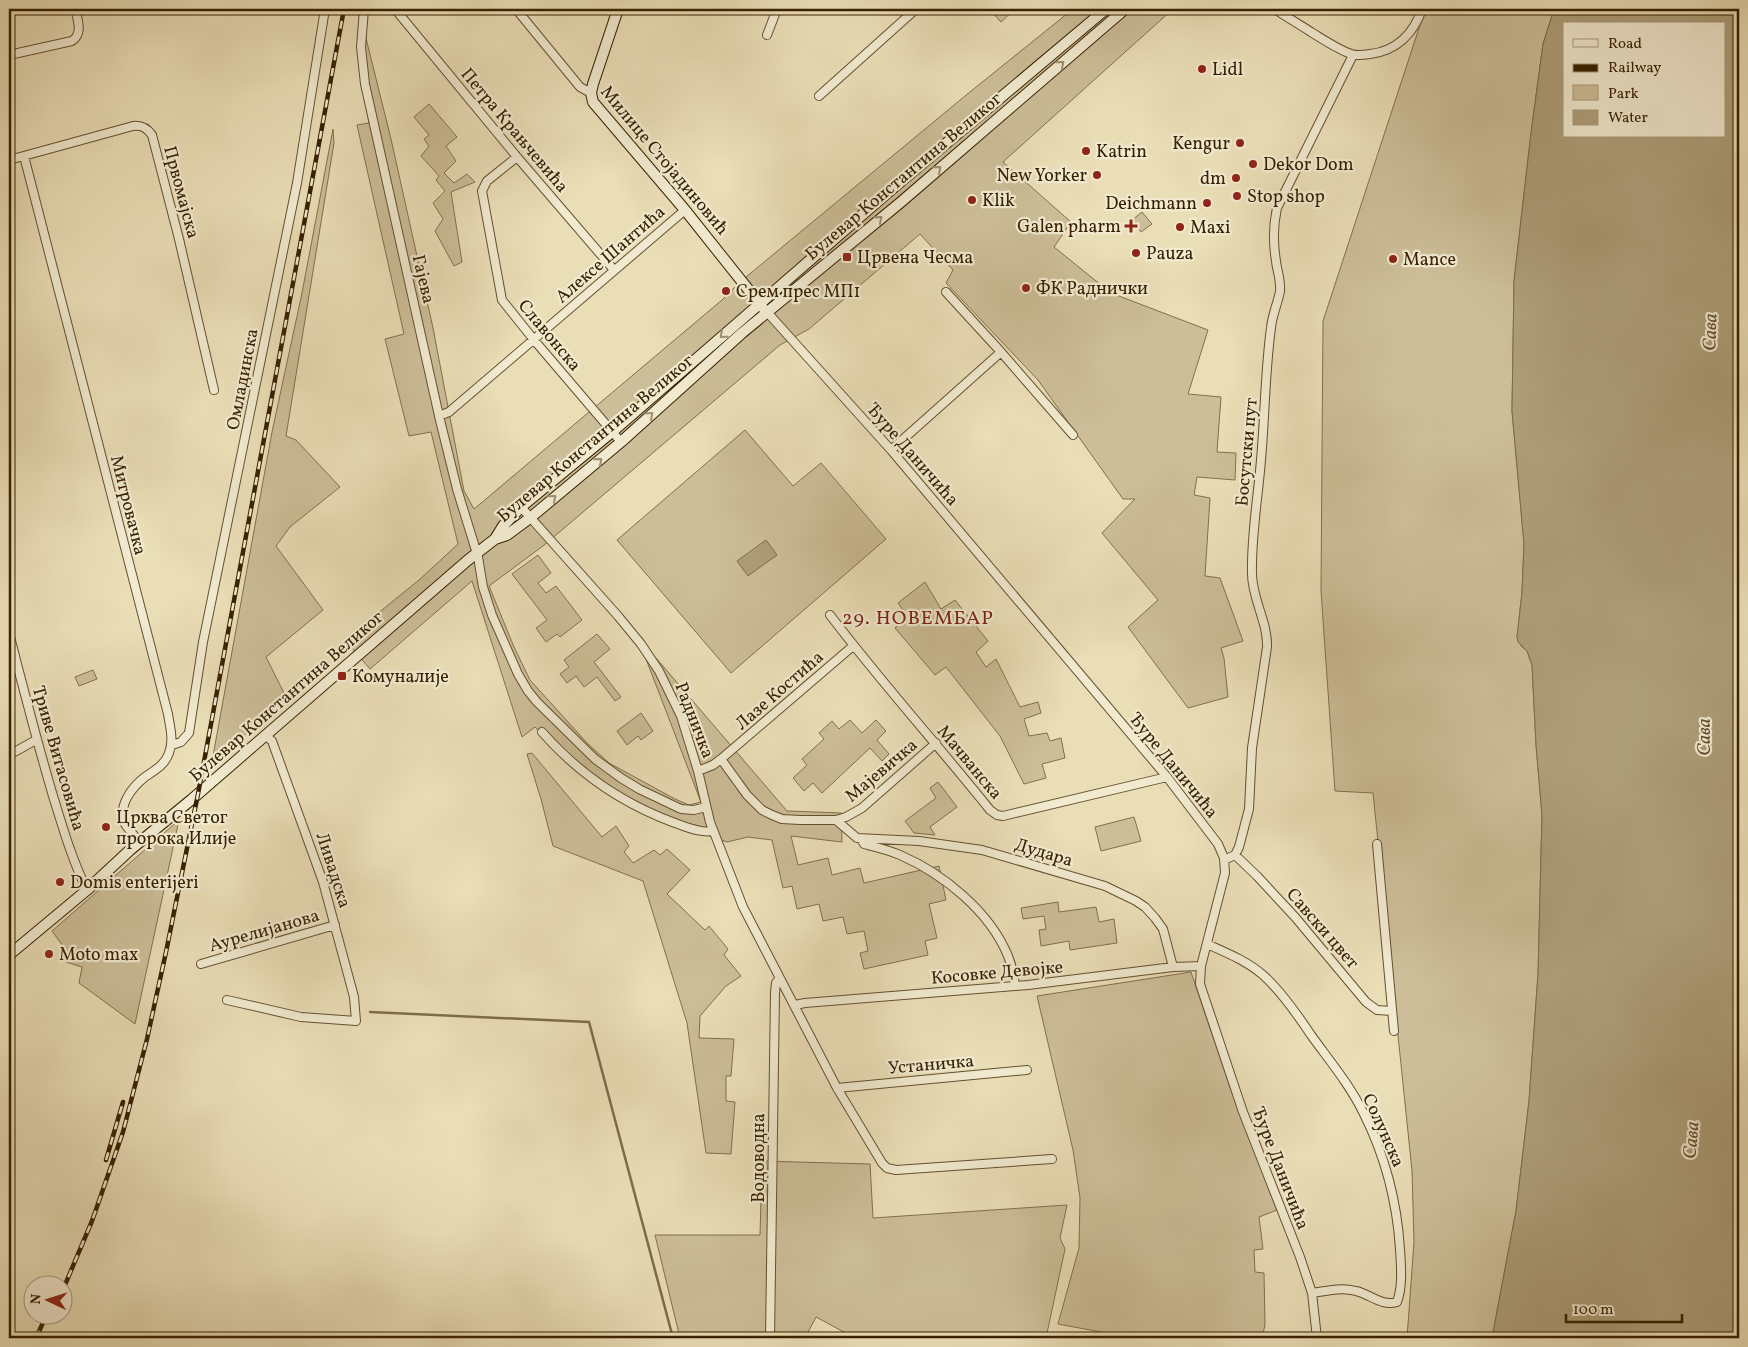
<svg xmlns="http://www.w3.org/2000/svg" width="1748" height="1347" font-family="Vollkorn,serif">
<rect width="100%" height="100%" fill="#eadeb7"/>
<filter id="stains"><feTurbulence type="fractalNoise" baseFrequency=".004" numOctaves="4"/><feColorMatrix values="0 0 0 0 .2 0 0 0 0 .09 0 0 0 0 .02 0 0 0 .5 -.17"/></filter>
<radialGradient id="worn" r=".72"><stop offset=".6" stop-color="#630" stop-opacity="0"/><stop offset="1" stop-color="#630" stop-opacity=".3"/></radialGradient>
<!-- green -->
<path fill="#ccbe98" stroke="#82704c" d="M 989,9 L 1015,9 L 1001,22 Z
M 1073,9 L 1173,9 L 1003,162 L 1071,222 L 1054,247 L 1111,293 L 1208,330 L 1188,394 L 1221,397 L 1217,452 L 1236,453 L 1235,480 L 1197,477 L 1194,495 L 1210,498 L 1205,576 L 1220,578 L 1243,641 L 1221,648 L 1224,658 L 1228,697 L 1188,708 L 1128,627 L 1158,600 L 1102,533 L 1135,499 L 1123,499 L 1038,380 L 946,283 L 953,270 L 920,234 L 809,329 L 780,345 L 543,546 L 489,586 L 514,647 L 530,680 L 588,744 L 609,763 L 675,799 L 689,805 L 701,802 L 646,659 L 656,658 L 787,811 L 841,813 L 842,842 L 791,836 L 798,865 L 828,858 L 832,875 L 860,868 L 864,883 L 939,866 L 946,900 L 929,904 L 937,938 L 925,941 L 928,955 L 864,969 L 860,953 L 868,951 L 864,931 L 847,934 L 843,917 L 823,921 L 819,904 L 797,909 L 792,886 L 783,888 L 772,840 L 748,837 L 727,842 L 674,823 L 631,805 L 562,755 L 535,727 L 522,737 L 472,581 L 370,669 L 345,640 L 419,580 L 458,544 L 431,432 L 409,436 L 385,339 L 404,334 L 357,125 L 369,123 L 359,58 L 360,14 L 391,139 L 433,328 L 464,491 L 474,509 L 722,300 L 740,282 L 965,96 Z
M 1427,9 L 1554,9 L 1543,44 L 1531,133 L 1514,281 L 1512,411 L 1524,544 L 1522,592 L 1517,637 L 1521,646 L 1527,651 L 1532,665 L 1536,745 L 1542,815 L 1538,974 L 1529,1101 L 1516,1211 L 1492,1338 L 1407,1338 L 1414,1242 L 1412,1171 L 1373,793 L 1335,791 L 1321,591 L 1323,321 L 1420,25 Z
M 429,104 L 457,137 L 446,146 L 456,161 L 444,173 L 454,183 L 467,174 L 475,182 L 451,192 L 462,262 L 454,266 L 435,231 L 443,219 L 433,203 L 445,191 L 436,180 L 439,176 L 421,156 L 429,146 L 424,139 L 429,135 L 414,117 Z
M 333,129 L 334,143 L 286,436 L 296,440 L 340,487 L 290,527 L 276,546 L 323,610 L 266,657 L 284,693 L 237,743 L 211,767 L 272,432 L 302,293 Z
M 1142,212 L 1152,224 L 1141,232 L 1132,220 Z
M 745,430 L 793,486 L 821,463 L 886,539 L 731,673 L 617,540 Z
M 538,555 L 551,573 L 538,583 L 546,593 L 556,586 L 582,620 L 560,637 L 557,634 L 546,642 L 536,628 L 547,620 L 512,574 Z
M 925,582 L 941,609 L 955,600 L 988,641 L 976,652 L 986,667 L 996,659 L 1020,707 L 1038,702 L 1041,713 L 1024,719 L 1029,736 L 1047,733 L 1050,741 L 1061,738 L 1065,758 L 1042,764 L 1046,778 L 1024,784 L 1000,736 L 946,667 L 935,675 L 895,628 L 907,616 L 898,603 Z
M 597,634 L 610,649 L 594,662 L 621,697 L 615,701 L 597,677 L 584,687 L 576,676 L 567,683 L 560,674 L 569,667 L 564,660 Z
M 93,670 L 97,679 L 79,686 L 75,677 Z
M 641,713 L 653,731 L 641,740 L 638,736 L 627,745 L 617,731 Z
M 850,720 L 862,733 L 876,720 L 886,731 L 877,740 L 889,754 L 882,761 L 870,748 L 822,793 L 813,783 L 804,791 L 793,778 L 807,765 L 802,759 L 824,739 L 819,733 L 832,721 L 839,729 Z
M 532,753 L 602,837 L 616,826 L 629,846 L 624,852 L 633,863 L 654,850 L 660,855 L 667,849 L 690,870 L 667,894 L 705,930 L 709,926 L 728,949 L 724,955 L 741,976 L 726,986 L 700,1016 L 699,1038 L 734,1039 L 731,1076 L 726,1076 L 726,1101 L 735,1102 L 731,1154 L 706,1153 L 687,1023 L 643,881 L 553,846 L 541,799 L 527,754 Z
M 938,782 L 957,807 L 930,827 L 935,835 L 914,833 L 905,821 L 936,798 L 930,788 Z
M 1134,817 L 1141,841 L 1101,851 L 1095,827 Z
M 179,820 L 135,1024 L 79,983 L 82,967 L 66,962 L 68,953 L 52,931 Z
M 1058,902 L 1059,912 L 1096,907 L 1099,922 L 1114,919 L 1117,943 L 1070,950 L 1069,941 L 1041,946 L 1039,930 L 1046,929 L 1044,916 L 1023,919 L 1021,908 Z
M 1191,972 L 1230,1087 L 1277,1210 L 1259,1217 L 1263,1249 L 1254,1250 L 1255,1272 L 1264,1273 L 1265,1325 L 1262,1338 L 1133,1338 L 1058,1324 L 1079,1248 L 1080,1198 L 1073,1150 L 1037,996 Z
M 762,1161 L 870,1164 L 873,1218 L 1067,1205 L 1060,1238 L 1065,1249 L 1046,1338 L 855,1338 L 816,1317 L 805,1338 L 680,1338 L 655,1235 L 760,1235 Z"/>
<!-- water -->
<path fill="#ad9e79" stroke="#7e6c49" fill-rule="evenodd" d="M 1554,9 L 1739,9 L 1739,1338 L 1492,1338 L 1516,1211 L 1529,1101 L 1538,974 L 1542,815 L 1536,745 L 1532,665 L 1527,651 L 1518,642 L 1517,637 L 1522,592 L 1524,544 L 1512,411 L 1514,281 L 1531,133 L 1543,44 ZM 1564,24 L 1724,24 L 1724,136 L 1564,136 Z
M 766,540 L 777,555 L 748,576 L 737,561 Z"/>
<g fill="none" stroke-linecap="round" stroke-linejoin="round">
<!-- stream -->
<path stroke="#7e6c49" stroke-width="2.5" d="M 370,1012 L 589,1022 L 673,1338"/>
<!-- street casing -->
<g stroke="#64502e" stroke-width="10">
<path id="street" d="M 364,9 L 361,47 L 365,84 L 439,416 L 457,489 L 478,557 L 483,587 L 492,615 L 518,674 L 528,691 L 537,702 L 595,759 L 621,778 L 639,789 L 681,809 L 694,810 L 706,807
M 395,9 L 517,157 L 614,270
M 516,9 L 580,87 L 591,93
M 1275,9 C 1286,17 1299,24 1311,32 C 1324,40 1337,49 1351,54 C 1357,56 1364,55 1370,54 C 1397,51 1414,33 1422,9
M 767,35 L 777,9
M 9,55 L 72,41 C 83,34 78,20 75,9
M 819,96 L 916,9
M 24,156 L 168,714 C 170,727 174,740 169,753 C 165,765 155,770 145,777 C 132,787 117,806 125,824 C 129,830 135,836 139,842
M 517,157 L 487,181 L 482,191 L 502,300 L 534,340 L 621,442
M 9,160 L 133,126 C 142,125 147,128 152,135 L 179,239 L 214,390
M 946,292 L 1001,352 L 1073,435
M 767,312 L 891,450 L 1167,777 L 1218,844 L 1224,858 L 1225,873 L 1201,966 L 1200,984 L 1243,1112 L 1300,1257 L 1312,1293 L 1317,1338
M 439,416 L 449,412 L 685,210
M 891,450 L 1001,352
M 521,507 L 618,616 L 641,644 L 659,671 L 681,716 L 698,771 L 710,822 L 743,907 L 837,1088 L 882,1163 L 887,1168 L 896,1170 L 1052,1159
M 830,615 C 881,682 937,744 990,810 L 997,815 L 1003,816 L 1167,777
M 9,633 C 23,687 37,742 53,796 C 63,828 72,860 87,890
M 542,732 C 579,774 623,804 675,823 C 687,827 700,833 713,831
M 172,745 L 181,742 L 189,733 L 203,642 L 297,183 L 325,9
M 9,755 L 36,740
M 721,759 L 747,795 L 762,810 L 772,815 L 782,819 L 800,820 L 836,820 L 846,817 L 862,808 L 936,743
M 698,771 L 713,765 L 721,759 L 853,646
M 836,820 L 857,838 L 919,841 L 982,850 L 1105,886 L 1136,901 L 1145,907 L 1155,918 L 1163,929 L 1173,967
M 861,839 L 864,844 C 876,847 889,850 900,855 C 944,874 990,912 1008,956 C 1012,966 1014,976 1015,986
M 1377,844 L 1394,1031
M 1235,855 L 1257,876 L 1295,917 L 1366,1002 L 1377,1010 L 1392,1011
M 1224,860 L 1235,855 L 1239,847 L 1249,809 L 1252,748 L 1267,647 C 1268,622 1252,599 1252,574 C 1251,536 1258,498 1261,460 C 1265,416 1265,371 1271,328 C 1272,315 1278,303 1280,291 C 1281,280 1277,271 1276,261 C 1273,243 1273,226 1277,208 L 1353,55
M 1207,944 C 1227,953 1247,961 1263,975 C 1279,989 1299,1017 1311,1035 C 1329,1060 1350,1085 1364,1114 C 1385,1156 1397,1202 1400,1249 C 1401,1266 1403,1286 1397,1302 C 1382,1307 1370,1294 1356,1291 C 1341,1287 1326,1291 1312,1293
M 201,964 L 335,925
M 227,1000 L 301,1017 L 356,1021 L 354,997 L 323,882 L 272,741 L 265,735
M 795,1005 L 805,1003 L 1028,985 L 1173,967 L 1201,966
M 837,1088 L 1027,1070
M 770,1338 L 775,993 L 776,983 L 779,979"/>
</g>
<!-- secondary casing -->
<g stroke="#382100" stroke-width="12">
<path id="secondary" d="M 618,9 L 593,84 L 591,93 L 593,102 L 685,210 L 763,308
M 495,539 L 503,526 L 521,507 L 612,432 L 892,189 L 1106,9
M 9,955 L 87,890 L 130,850 L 191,800 L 468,560 L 495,539 L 507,535 L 530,518 L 621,442 L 742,333 L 901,202 L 1125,9"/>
</g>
<!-- street -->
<use href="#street" stroke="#f1ead0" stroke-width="8"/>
<!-- secondary -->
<use href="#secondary" stroke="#f1ead0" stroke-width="10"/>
<!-- rail casing -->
<g stroke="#382100" stroke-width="4.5">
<path id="rail" d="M 106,1160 L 123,1102
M 62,1292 L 92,1221 L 123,1132 L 147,1039 L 166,952 L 198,794 L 344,9
M 36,1338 L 47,1314"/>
</g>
<!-- rail -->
<use href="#rail" stroke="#f1ead0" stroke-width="2.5" stroke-dasharray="8" stroke-linecap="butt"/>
</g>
<!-- one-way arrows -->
<defs><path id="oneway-chevron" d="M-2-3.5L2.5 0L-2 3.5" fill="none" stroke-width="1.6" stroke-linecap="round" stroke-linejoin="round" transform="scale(1.25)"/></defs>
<g stroke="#9e9072">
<use href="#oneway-chevron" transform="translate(1061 64) rotate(-40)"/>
<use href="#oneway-chevron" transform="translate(938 169) rotate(-41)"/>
<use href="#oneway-chevron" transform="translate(879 219) rotate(-40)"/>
<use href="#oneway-chevron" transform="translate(723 335) rotate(139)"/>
<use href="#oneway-chevron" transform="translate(650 415) rotate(-42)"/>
<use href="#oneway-chevron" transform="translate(599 461) rotate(-40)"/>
<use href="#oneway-chevron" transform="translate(553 498) rotate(-40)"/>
</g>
<!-- markers -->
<g fill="#8f2418" stroke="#f1ead0" stroke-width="2">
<circle cx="1202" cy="69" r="5"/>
<circle cx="1240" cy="143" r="5"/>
<circle cx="1086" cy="151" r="5"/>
<circle cx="1253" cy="164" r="5"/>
<circle cx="1097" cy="175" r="5"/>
<circle cx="1236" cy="178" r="5"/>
<circle cx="1237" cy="196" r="5"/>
<circle cx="972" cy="200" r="5"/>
<circle cx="1207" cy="203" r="5"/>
<path d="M1128.5 218.5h5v5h5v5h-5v5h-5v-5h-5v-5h5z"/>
<circle cx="1180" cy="227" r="5"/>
<circle cx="1136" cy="253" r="5"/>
<rect x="842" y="252" width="10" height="10" rx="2.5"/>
<circle cx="1393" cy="259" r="5"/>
<circle cx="1026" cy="288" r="5"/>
<circle cx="726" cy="291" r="5"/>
<rect x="337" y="671" width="10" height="10" rx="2.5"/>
<circle cx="106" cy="827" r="5"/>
<circle cx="60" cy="882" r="5"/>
<circle cx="49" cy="954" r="5"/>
</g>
<g text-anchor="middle" stroke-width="4.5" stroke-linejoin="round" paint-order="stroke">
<!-- poi labels -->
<g font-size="18" fill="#382100" stroke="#f1ead0" text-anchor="start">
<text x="1212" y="75">Lidl</text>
<text x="1230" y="149" text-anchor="end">Kengur</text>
<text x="1096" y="157">Katrin</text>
<text x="1263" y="170">Dekor Dom</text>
<text x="1087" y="181" text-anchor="end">New Yorker</text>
<text x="1226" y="184" text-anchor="end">dm</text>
<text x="1247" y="202">Stop shop</text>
<text x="982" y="206">Klik</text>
<text x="1197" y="209" text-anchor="end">Deichmann</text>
<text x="1121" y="232" text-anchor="end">Galen pharm</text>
<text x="1190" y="233">Maxi</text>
<text x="1146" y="259">Pauza</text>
<text x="857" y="263">Црвена Чесма</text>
<text x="1403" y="265">Mance</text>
<text x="1036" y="294">ФК Раднички</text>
<text x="736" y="297">Срем прес МП1</text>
<text x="352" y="682">Комуналије</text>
<text x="116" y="823">Црква Светог<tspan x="116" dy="21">пророка Илије</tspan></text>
<text x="70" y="888">Domis enterijeri</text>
<text x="59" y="960">Moto max</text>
</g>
<!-- street labels -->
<g font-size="18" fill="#382100" stroke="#f1ead0">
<text transform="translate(515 130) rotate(50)" y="6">Петра Крањчевића</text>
<text transform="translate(665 160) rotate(50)" y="6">Милице Стојадиновић</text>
<text transform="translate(903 176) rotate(-40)" y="6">Булевар Константина Великог</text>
<text transform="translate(182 192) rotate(75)" y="6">Првомајска</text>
<text transform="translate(610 254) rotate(-41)" y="6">Алексе Шантића</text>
<text transform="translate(424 279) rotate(77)" y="6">Гајева</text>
<text transform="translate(550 335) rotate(50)" y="6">Славонска</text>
<text transform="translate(242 379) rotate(-79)" y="6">Омладинска</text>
<text transform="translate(595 438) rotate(-40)" y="6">Булевар Константина Великог</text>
<text transform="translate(1246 452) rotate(-85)" y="6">Босутски пут</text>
<text transform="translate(913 454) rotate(49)" y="6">Ђуре Даничића</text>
<text transform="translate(129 505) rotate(76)" y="6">Митровачка</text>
<text transform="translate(779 690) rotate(-41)" y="6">Лазе Костића</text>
<text transform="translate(286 696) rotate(-41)" y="6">Булевар Константина Великог</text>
<text transform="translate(695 720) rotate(69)" y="6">Радничка</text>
<text transform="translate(59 758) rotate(74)" y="6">Триве Витасовића</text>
<text transform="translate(970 762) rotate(50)" y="6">Мачванска</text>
<text transform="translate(1174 765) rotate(51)" y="6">Ђуре Даничића</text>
<text transform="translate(881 770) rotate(-40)" y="6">Мајевичка</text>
<text transform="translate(1044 852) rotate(17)" y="6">Дудара</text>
<text transform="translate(334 870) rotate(72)" y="6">Ливадска</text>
<text transform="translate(1323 928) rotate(49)" y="6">Савски цвет</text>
<text transform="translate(264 930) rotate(-16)" y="6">Аурелијанова</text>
<text transform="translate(997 972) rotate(-5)" y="6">Косовке Девојке</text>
<text transform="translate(931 1064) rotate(-5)" y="6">Устаничка</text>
<text transform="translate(1384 1130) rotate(66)" y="6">Солунска</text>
<text transform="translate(758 1158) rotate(-90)" y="6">Водоводна</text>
<text transform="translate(1281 1168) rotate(69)" y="6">Ђуре Даничића</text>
</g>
<!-- water labels -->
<g font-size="19" font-style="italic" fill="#614d2a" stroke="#f1ead0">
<text transform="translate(1709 332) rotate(-88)" y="7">Сава</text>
<text transform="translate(1703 737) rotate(-90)" y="7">Сава</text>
<text transform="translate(1690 1140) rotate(-85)" y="7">Сава</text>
</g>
<!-- quarter labels -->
<g font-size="20" letter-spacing="1" fill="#7a1f14" stroke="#f1ead0">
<text x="918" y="624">29. НОВЕМБАР</text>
</g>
</g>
<!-- margin -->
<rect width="1748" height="1347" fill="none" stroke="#eadeb7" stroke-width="30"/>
<rect x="10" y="10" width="1728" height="1327" fill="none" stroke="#382100" stroke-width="2.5"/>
<rect x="15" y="15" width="1718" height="1317" fill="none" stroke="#382100"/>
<!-- legend -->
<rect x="1563" y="22" width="162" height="115" fill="#f1ead0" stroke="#a79a7d"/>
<rect x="1573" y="39" width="25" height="8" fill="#f1ead0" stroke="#a79a7d"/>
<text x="1608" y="48" font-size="15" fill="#382100">Road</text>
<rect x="1573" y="64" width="25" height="8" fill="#382100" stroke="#a79a7d"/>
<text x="1608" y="72" font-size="15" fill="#382100">Railway</text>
<rect x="1573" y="85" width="25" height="15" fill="#ccbe98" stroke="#a79a7d"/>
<text x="1608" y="98" font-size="15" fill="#382100">Park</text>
<rect x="1573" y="110" width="25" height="15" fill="#ad9e79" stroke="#a79a7d"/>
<text x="1608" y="122" font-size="15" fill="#382100">Water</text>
<!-- north arrow -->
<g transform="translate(48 1300) rotate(274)"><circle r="24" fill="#f1ead0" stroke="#a79a7d"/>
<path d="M0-4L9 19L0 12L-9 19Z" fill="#8f2418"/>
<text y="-8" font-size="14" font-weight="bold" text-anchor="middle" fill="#382100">N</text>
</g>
<!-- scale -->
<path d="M1566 1314v8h116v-8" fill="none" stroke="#382100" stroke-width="2.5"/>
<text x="1573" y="1314" font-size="15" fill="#382100" stroke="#f1ead0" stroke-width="4" paint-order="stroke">100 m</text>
<rect width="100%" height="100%" filter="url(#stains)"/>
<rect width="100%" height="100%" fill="url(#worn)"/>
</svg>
